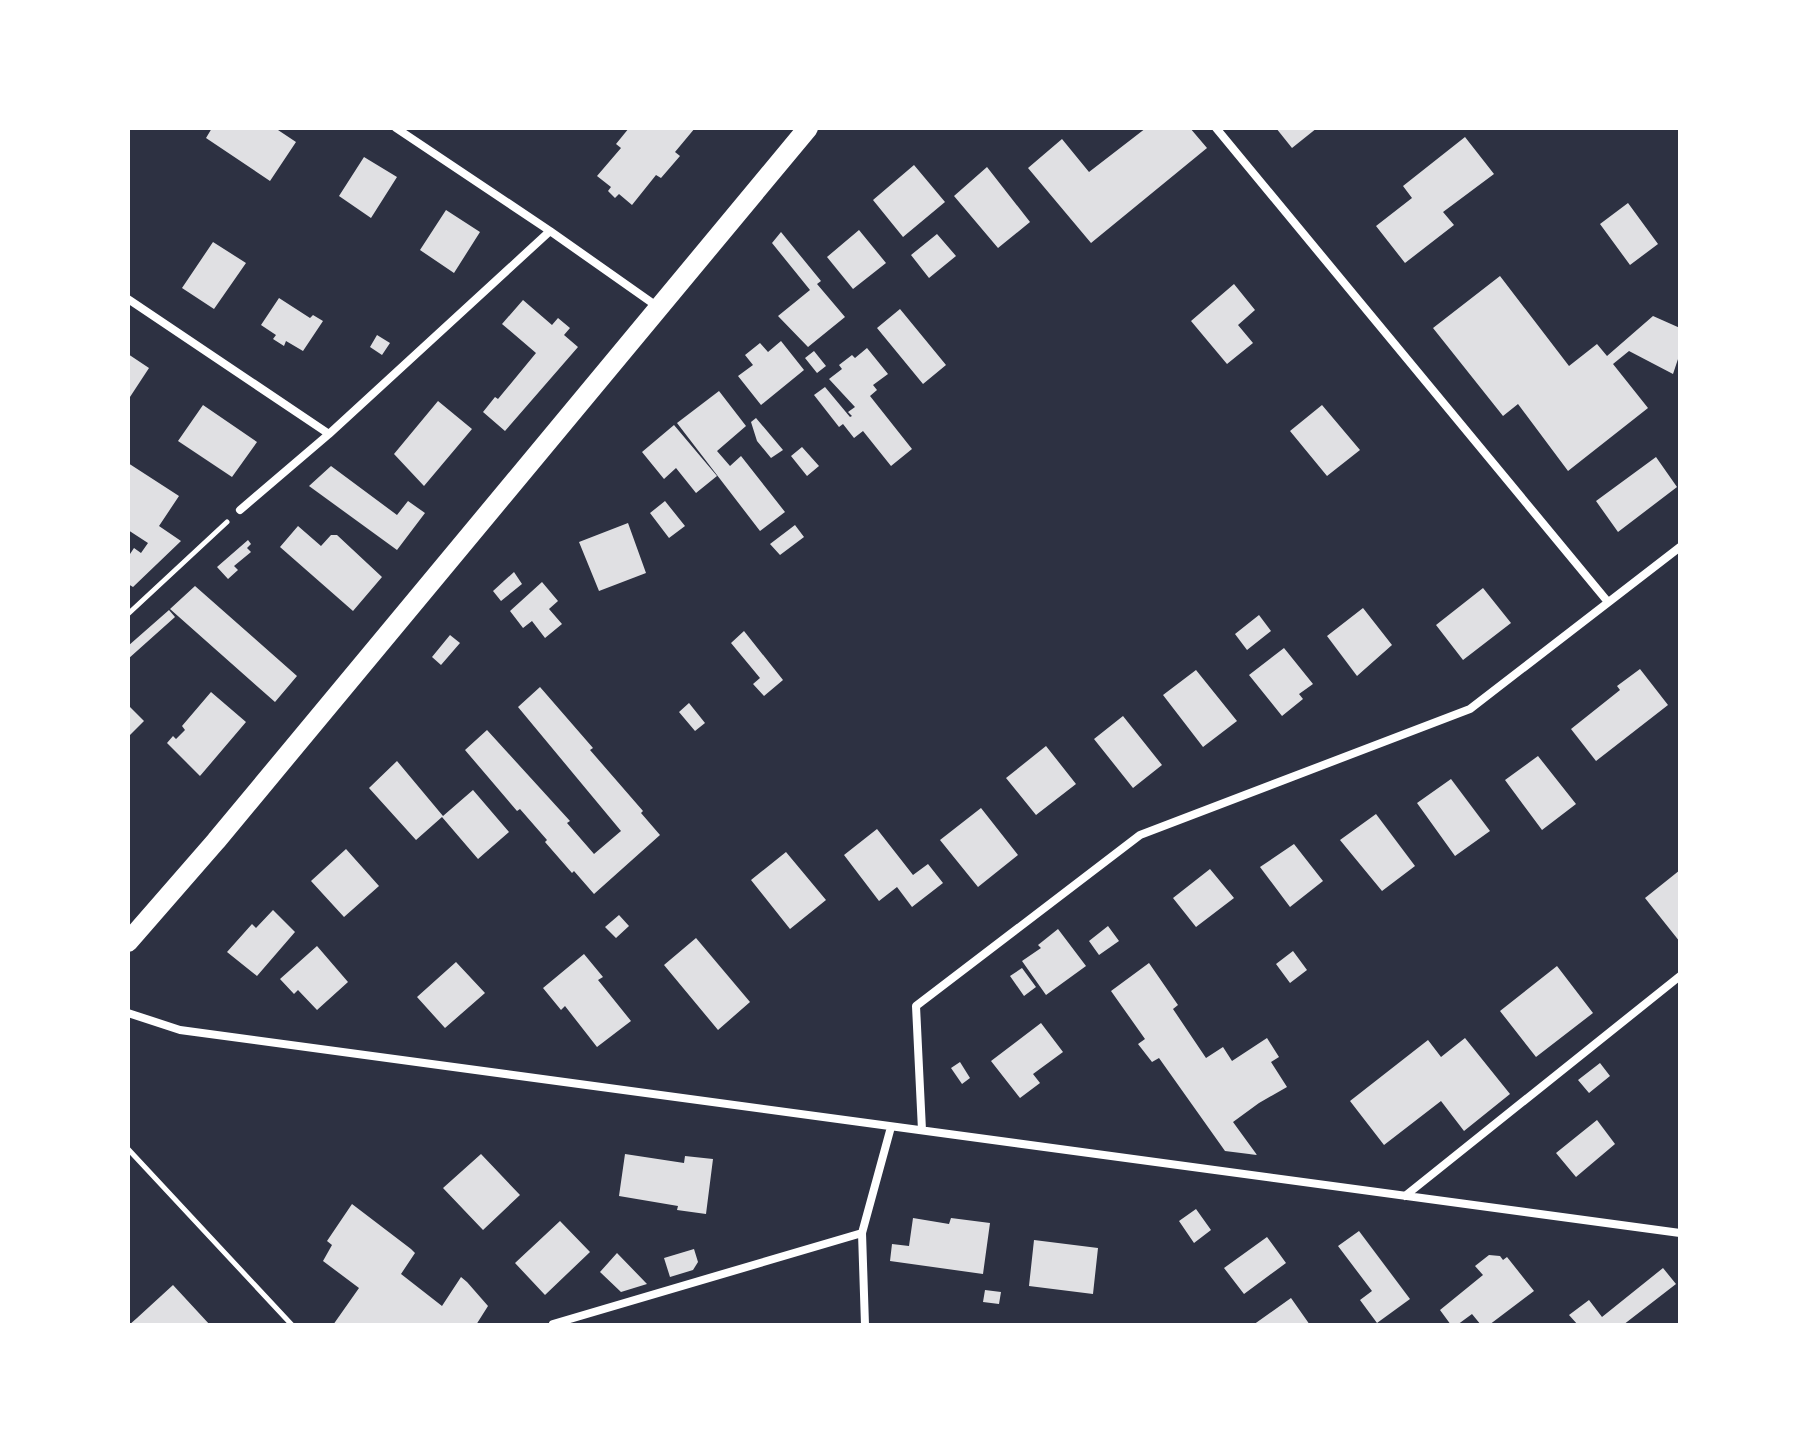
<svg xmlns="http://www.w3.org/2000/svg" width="1808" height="1453" font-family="Georgia,serif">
<rect width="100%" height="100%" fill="#2d3142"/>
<!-- building -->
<path fill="#e0e0e3" d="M 212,128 L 275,128 L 296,142 L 270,181 L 206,138 Z
M 629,128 L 695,128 L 675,152 L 680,156 L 661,178 L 656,175 L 632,205 L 619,194 L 615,198 L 608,191 L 611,187 L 597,176 L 621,148 L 616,144 Z
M 1146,128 L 1190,128 L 1207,148 L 1091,243 L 1028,168 L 1062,139 L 1089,172 Z
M 1276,128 L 1317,128 L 1292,148 Z
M 1465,137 L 1494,174 L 1443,212 L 1454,225 L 1405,263 L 1376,226 L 1412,198 L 1403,186 Z
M 364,157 L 397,177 L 371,218 L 339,196 Z
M 914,165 L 945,202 L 903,237 L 873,200 Z
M 987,167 L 1030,222 L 998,248 L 954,196 Z
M 1628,203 L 1658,244 L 1630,265 L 1600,224 Z
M 446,210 L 480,232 L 454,273 L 420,250 Z
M 859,230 L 886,263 L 853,289 L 827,257 Z
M 781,232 L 821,281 L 817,284 L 845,317 L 808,347 L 778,316 L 810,290 L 772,243 Z
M 937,234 L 956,256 L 929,278 L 911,255 Z
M 213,242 L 246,263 L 214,309 L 182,288 Z
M 1500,276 L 1569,366 L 1597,344 L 1607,356 L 1653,316 L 1680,328 L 1680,353 L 1673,374 L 1629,351 L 1613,364 L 1648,408 L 1568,471 L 1518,404 L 1503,416 L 1433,328 Z
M 1234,284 L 1255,310 L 1238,325 L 1253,343 L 1227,364 L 1191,321 Z
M 279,298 L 310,318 L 313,315 L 323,321 L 303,351 L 286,341 L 284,346 L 273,339 L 276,335 L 261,325 Z
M 523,300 L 552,325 L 558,318 L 570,328 L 564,335 L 578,347 L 505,431 L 483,412 L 495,397 L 498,399 L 536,353 L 502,324 Z
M 900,309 L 946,365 L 923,384 L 877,328 Z
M 377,335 L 390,343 L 382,355 L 370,347 Z
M 781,341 L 804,370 L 761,405 L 738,376 L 753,365 L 745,355 L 760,343 L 768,352 Z
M 867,348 L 888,374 L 873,385 L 877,390 L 870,396 L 912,449 L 891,466 L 863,431 L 854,438 L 843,424 L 839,427 L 814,395 L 825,387 L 850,417 L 852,416 L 848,412 L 855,407 L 829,379 L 842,369 L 839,365 L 852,355 L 855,358 Z
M 814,351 L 826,366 L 817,373 L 805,358 Z
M 128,354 L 149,368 L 128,400 Z
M 719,391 L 746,426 L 717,451 L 730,466 L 741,456 L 785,512 L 760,531 L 677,423 Z
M 438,401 L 472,429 L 424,486 L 394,454 Z
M 203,405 L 257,442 L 232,477 L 178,441 Z
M 1322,405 L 1360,450 L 1327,476 L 1290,431 Z
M 756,418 L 783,450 L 771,458 L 757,441 L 751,422 Z
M 674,425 L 717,476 L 696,493 L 676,468 L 664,479 L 642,452 Z
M 802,447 L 819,466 L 807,476 L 791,456 Z
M 1656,457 L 1677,487 L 1618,532 L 1596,501 Z
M 128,463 L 179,496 L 159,526 L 181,541 L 133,587 L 128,584 L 128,557 L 134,548 L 141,553 L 148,543 L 128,530 Z
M 331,466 L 397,515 L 408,501 L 425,513 L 397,550 L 309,486 Z
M 665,501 L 685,526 L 669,538 L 650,513 Z
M 628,523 L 646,573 L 599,591 L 579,542 Z
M 795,525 L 804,537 L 780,555 L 770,544 Z
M 298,526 L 321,546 L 331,535 L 337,535 L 382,577 L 353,611 L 280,547 Z
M 248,540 L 251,544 L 247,548 L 251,552 L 234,566 L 238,570 L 228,579 L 217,567 Z
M 514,572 L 522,584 L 501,601 L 493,591 Z
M 542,582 L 558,601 L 549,609 L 562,624 L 545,638 L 532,621 L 523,628 L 510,611 Z
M 195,586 L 297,676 L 275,702 L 170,609 Z
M 1483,588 L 1511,623 L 1463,660 L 1436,625 Z
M 1363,608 L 1392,645 L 1357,676 L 1327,636 Z
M 169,610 L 175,617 L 128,659 L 128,646 Z
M 1259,615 L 1271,631 L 1247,650 L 1235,634 Z
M 744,631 L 783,680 L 764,696 L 753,684 L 760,678 L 731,643 Z
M 450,635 L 460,643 L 441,665 L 432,657 Z
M 1284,648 L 1313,684 L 1299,694 L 1303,699 L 1282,716 L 1249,675 Z
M 1640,669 L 1668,705 L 1596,761 L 1571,729 L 1620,690 L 1617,686 Z
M 1196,670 L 1237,721 L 1203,747 L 1163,695 Z
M 540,687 L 593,748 L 590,750 L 643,811 L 641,813 L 660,835 L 594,894 L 574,871 L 572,873 L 545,842 L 547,840 L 520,809 L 517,811 L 465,750 L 487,730 L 570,821 L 567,823 L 594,854 L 621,831 L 518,707 Z
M 211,692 L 246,722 L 200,776 L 167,743 L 173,736 L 176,739 L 185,730 L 182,726 Z
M 689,703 L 705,723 L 695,731 L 679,712 Z
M 128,705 L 144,721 L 128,737 Z
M 1123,716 L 1162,765 L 1133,788 L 1094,739 Z
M 1046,746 L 1076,784 L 1036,815 L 1006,778 Z
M 1538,756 L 1576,804 L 1542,830 L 1505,780 Z
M 397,761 L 443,816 L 473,790 L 509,832 L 478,859 L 442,817 L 416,840 L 369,788 Z
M 1451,779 L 1490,831 L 1455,856 L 1417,803 Z
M 981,808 L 1018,855 L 978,887 L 940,840 Z
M 1376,814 L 1415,866 L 1382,891 L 1340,840 Z
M 877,829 L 913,875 L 928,864 L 943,883 L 912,907 L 897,887 L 879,901 L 844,855 Z
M 1294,844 L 1323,881 L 1290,907 L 1260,867 Z
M 346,849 L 379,886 L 344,917 L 311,881 Z
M 786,852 L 826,900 L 790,929 L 751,880 Z
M 1210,869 L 1234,898 L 1196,927 L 1173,898 Z
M 1680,870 L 1680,942 L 1645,898 Z
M 273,910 L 295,932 L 257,976 L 227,952 L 252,924 L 256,928 Z
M 619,915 L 629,926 L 616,938 L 605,927 Z
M 1108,926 L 1119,941 L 1099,955 L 1089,941 Z
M 1058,929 L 1086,966 L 1046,995 L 1022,961 L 1041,948 L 1038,945 Z
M 696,938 L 750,1002 L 718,1030 L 664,965 Z
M 317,946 L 348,982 L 317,1010 L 298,990 L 294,994 L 280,979 Z
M 1293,951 L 1307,970 L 1290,983 L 1276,964 Z
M 584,954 L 603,977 L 598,980 L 631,1021 L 597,1047 L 565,1006 L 561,1010 L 543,988 Z
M 456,962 L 485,993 L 445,1028 L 417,997 Z
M 1149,963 L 1178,1005 L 1173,1009 L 1206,1058 L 1223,1047 L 1232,1061 L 1267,1038 L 1279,1057 L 1271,1062 L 1287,1087 L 1259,1103 L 1233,1122 L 1257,1155 L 1225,1151 L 1159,1058 L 1152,1062 L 1138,1044 L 1145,1039 L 1111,991 Z
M 1557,966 L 1593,1013 L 1536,1057 L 1500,1011 Z
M 1022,968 L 1036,987 L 1024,996 L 1010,976 Z
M 1041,1023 L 1063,1052 L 1033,1074 L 1040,1083 L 1020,1098 L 991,1061 Z
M 1465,1038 L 1510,1094 L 1464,1131 L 1441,1101 L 1384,1145 L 1350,1101 L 1428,1040 L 1441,1057 Z
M 960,1062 L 970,1078 L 962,1084 L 951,1068 Z
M 1600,1063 L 1610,1076 L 1589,1093 L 1578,1080 Z
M 1597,1120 L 1615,1144 L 1576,1177 L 1556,1153 Z
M 481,1154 L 520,1195 L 483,1230 L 443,1188 Z
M 625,1154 L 684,1163 L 685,1156 L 713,1159 L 706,1214 L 677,1210 L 678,1206 L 619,1196 Z
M 352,1204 L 411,1249 L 415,1253 L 401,1274 L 442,1306 L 461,1277 L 467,1282 L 488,1306 L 476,1325 L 333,1325 L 359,1288 L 323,1261 L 332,1245 L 327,1241 Z
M 1196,1209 L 1211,1230 L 1194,1243 L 1179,1221 Z
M 913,1218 L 949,1224 L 951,1218 L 990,1223 L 983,1274 L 890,1261 L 892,1244 L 909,1246 Z
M 560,1221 L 590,1252 L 545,1295 L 515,1263 Z
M 1359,1231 L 1410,1299 L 1377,1323 L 1360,1300 L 1372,1291 L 1338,1246 Z
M 1267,1237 L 1286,1263 L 1244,1294 L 1224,1268 Z
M 1034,1240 L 1098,1248 L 1093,1294 L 1029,1286 Z
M 694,1249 L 698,1262 L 693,1270 L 670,1277 L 664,1258 Z
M 617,1253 L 647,1284 L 621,1292 L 600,1272 Z
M 1489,1255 L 1500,1256 L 1503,1260 L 1507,1257 L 1534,1291 L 1489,1325 L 1481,1325 L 1472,1314 L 1457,1325 L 1451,1325 L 1440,1310 L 1483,1275 L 1475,1266 Z
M 1663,1268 L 1676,1284 L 1623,1325 L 1578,1325 L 1569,1315 L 1589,1300 L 1602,1317 Z
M 173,1285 L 210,1325 L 129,1325 L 137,1318 Z
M 985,1290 L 1001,1292 L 999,1304 L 983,1302 Z
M 1291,1298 L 1310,1325 L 1253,1325 Z"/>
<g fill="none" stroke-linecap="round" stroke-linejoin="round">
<!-- path -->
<path stroke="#fff" stroke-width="5" d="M 128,614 L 227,522
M 128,1149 L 292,1325"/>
<!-- minor -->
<path stroke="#fff" stroke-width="8" d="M 396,128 L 550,231 L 658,307
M 1216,128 L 1608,602
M 128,299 L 329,434
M 240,510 L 329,434 L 550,231
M 128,1013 L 180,1030 L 1680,1233
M 922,1130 L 916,1006 L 1140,835 L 1470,709 L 1680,547
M 1405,1196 L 1680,976
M 553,1324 L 862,1233
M 865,1325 L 862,1233 L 891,1127"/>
<!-- primary -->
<path stroke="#fff" stroke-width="20" d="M 128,942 L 216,841 L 808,128"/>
</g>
<!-- border -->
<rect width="1808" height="1453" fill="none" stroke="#ffffff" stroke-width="260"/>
</svg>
